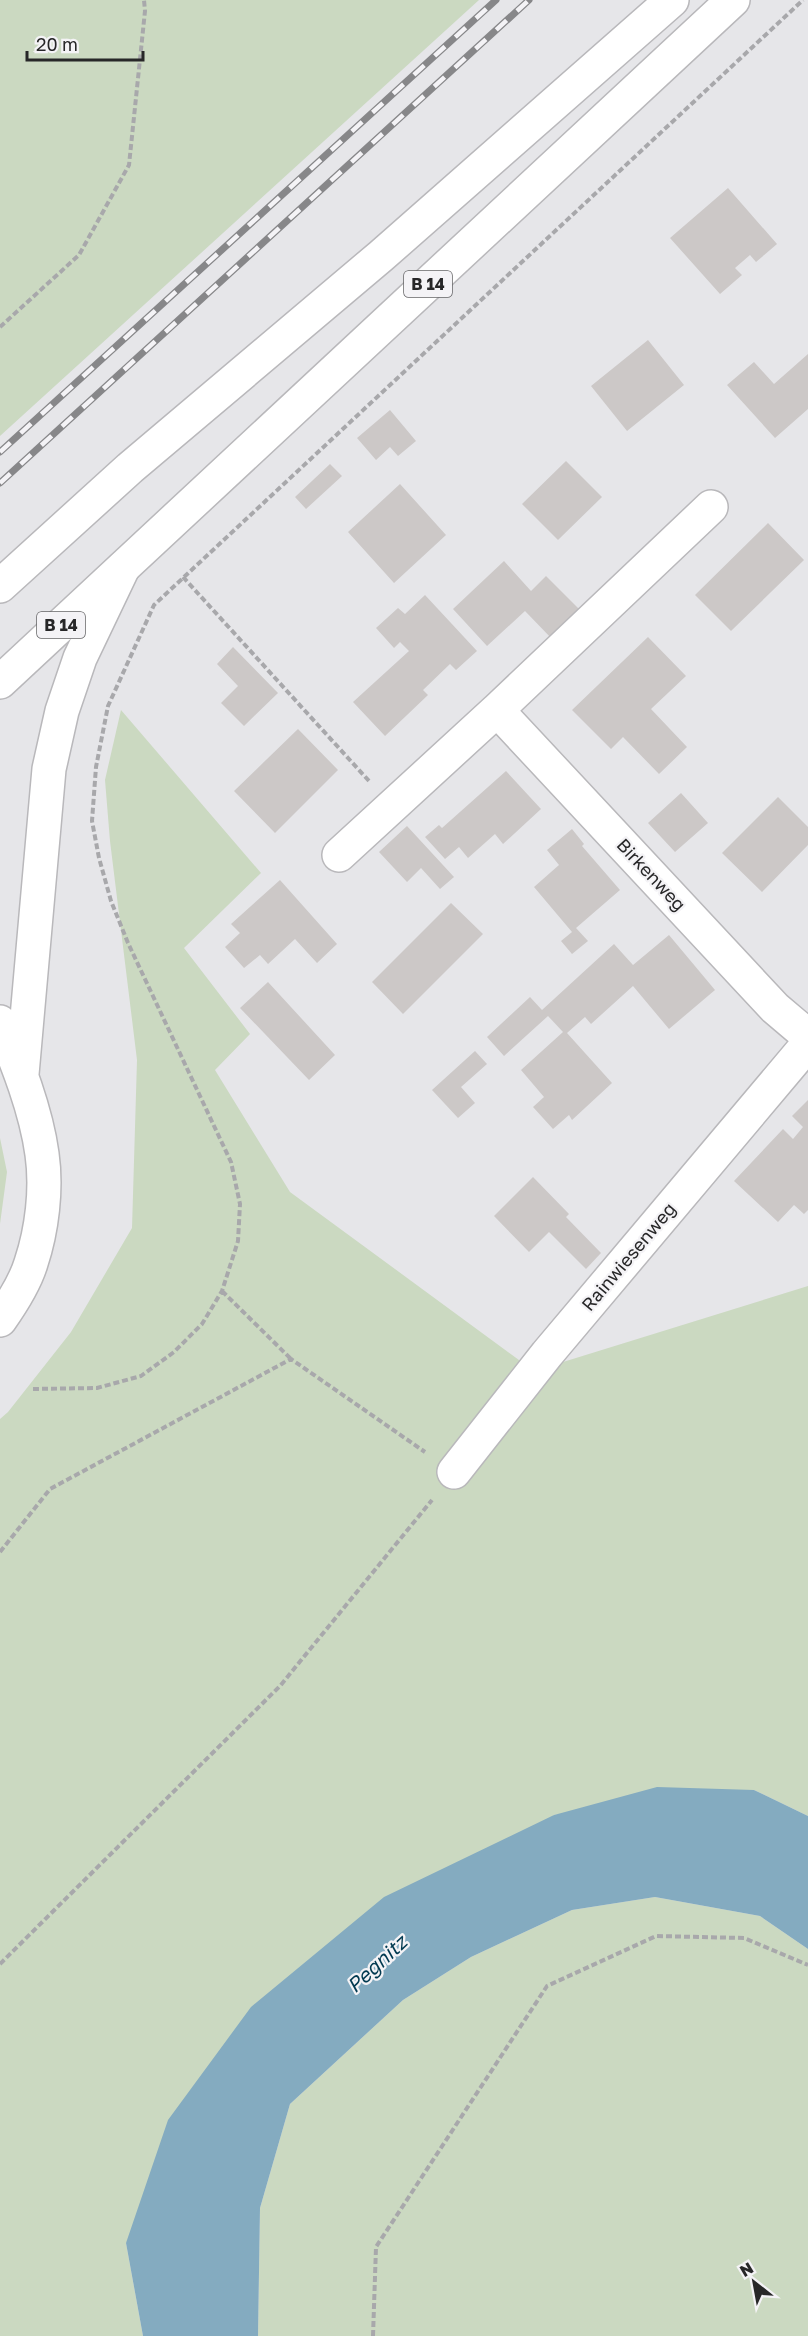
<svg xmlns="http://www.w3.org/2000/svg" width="808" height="2336" font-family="'Golos Text',sans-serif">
<rect width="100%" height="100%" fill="#e6e6e9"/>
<!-- green -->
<path fill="#cbd9c1" d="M 0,0 L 479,0 L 0,436 Z
M 121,710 L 261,873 L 184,948 L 250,1034 L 215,1070 L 290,1192 L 534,1371 L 808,1286 L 808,1816 L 754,1790 L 554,1815 L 126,2243 L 143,2336 L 0,2336 L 0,1419 L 8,1412 L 71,1332 L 132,1228 L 137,1060 L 110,841 L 105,780 Z
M 0,1138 L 7,1172 L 0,1224 Z
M 655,1897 L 760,1916 L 808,1949 L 808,2336 L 258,2336 L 260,2208 L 290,2104 L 403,2000 L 471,1957 L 572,1910 Z"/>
<!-- water -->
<path fill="#84abc0" d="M 657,1787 L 754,1790 L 808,1816 L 808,1949 L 760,1916 L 655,1897 L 572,1910 L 471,1957 L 403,2000 L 290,2104 L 260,2208 L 258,2336 L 143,2336 L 126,2243 L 168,2120 L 251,2007 L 384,1897 L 554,1815 Z"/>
<!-- building -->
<path fill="#ccc8c7" d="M 728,188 L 777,244 L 756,262 L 750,255 L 735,268 L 742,275 L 720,294 L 670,238 Z
M 648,340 L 684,385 L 627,431 L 591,386 Z
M 808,354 L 808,409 L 775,438 L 727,385 L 754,362 L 774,384 Z
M 390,410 L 416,441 L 398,456 L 390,447 L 376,460 L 357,438 Z
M 566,461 L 602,497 L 558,540 L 522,504 Z
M 330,464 L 342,476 L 306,509 L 295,497 Z
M 400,484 L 446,535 L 394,583 L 348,532 Z
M 768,523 L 804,560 L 731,631 L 695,595 Z
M 504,561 L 531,591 L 546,576 L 582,612 L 553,640 L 525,611 L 487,646 L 453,609 Z
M 425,595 L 477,651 L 456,670 L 450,664 L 423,690 L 428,695 L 385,736 L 353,702 L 409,651 L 400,642 L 394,648 L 376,628 L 398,608 L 405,614 Z
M 648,637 L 686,676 L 651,709 L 687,747 L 659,774 L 623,737 L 611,749 L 572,710 Z
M 233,647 L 278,693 L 244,726 L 221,703 L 238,686 L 217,664 Z
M 298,729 L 338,770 L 275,833 L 234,791 Z
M 506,771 L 541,809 L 503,844 L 495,834 L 468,858 L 459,847 L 445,859 L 425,837 L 439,825 L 442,828 Z
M 681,793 L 708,823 L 675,852 L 648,823 Z
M 778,797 L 808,827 L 808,845 L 762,892 L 722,853 Z
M 407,826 L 454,877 L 440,889 L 421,868 L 407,882 L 379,852 Z
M 572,829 L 584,844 L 582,846 L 620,890 L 576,928 L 588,941 L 572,954 L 561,941 L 572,932 L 534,887 L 559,865 L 547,850 Z
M 280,880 L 337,944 L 317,963 L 295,939 L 268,964 L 260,955 L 244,968 L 225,947 L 240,933 L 231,924 Z
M 451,903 L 483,934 L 403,1014 L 372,982 Z
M 669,935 L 715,990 L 669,1029 L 633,986 L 591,1024 L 585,1017 L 567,1033 L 612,1083 L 572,1120 L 569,1115 L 553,1129 L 533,1107 L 544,1097 L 521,1070 L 563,1032 L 548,1016 L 504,1056 L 487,1037 L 530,997 L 542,1010 L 614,944 L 633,965 Z
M 268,982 L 335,1055 L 309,1080 L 240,1008 Z
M 475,1051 L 487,1064 L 461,1087 L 475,1103 L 458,1118 L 432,1090 Z
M 808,1100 L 808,1210 L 804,1214 L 794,1205 L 778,1222 L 734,1181 L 783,1129 L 793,1139 L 803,1127 L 792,1116 Z
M 533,1177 L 569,1214 L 566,1217 L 601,1253 L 586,1269 L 549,1232 L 529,1252 L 494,1216 Z"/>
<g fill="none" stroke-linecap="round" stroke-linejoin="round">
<!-- minor casing -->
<g stroke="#b9b8bb" stroke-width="36">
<path id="minor" d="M 497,710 L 711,507
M 339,855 L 497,710 L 775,1008 L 808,1036
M 454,1472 L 547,1354 L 808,1044"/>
</g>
<!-- primary casing -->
<g stroke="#b9b8bb" stroke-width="36">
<path id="primary" d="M 0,586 L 130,468 L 381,256 L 672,0
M 0,682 L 733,0"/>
</g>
<!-- motorway casing -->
<g stroke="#b9b8bb" stroke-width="36">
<path id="motorway" d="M 0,1022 C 17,1062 36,1110 42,1154 C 47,1189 42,1230 31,1263 C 25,1283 12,1303 0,1320
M 22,1074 L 49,769 L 62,711 L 80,658 L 123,568"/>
</g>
<!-- path -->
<path stroke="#a8a8ab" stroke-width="4" stroke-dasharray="6 3" stroke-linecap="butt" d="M 0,327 L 79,255 L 129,165 L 145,11 L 144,0
M 183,577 L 369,781
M 222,1291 L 291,1359
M 33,1389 L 97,1388 L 141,1376 L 174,1352 L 202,1324 L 222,1291 L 238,1241 L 240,1204 L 231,1162 L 128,943 L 111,901 L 99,858 L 92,821 L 96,767 L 108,706 L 154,605 L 803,0
M 0,1552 L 50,1489 L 291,1359 L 425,1452
M 0,1964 L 280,1686 L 432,1500
M 373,2336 L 376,2247 L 547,1986 L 656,1936 L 744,1938 L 808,1965"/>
<!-- minor -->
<use href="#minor" stroke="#fff" stroke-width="33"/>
<!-- primary -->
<use href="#primary" stroke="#fff" stroke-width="33"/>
<!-- motorway -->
<use href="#motorway" stroke="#fff" stroke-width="33"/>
<!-- rail casing -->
<g stroke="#878789" stroke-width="7">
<path id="rail" d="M 0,452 L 496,0
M 0,483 L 529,0"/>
</g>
<!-- rail -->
<use href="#rail" stroke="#f4f3f6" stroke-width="4.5" stroke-dasharray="14" stroke-linecap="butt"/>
</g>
<g text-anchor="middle" stroke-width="4.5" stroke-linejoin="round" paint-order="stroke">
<!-- shield labels -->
<g fill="#f4f3f6" stroke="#646466" stroke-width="1.5">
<rect x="404" y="271" width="48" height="26" rx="4.5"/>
<rect x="37" y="612" width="48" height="26" rx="4.5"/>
</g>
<g font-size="16" font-weight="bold" fill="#272728">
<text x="428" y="290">B 14</text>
<text x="61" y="631">B 14</text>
</g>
<!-- street labels -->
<g font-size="18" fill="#272728" stroke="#f4f3f6">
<text transform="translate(651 875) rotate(47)" y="6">Birkenweg</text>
<text transform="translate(629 1257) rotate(-50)" y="6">Rainwiesenweg</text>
</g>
<!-- water labels -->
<g font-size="20" font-style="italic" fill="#013950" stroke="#f4f3f6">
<text transform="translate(377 1964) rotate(-43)" y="7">Pegnitz</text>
</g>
</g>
<!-- north arrow -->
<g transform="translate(754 2282) rotate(329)" stroke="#f4f3f6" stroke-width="4.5" paint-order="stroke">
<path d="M0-4.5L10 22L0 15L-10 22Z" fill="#272728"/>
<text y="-9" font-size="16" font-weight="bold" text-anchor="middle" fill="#272728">N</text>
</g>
<!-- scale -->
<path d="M27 51v9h116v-9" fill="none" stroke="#272728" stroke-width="3"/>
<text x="36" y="51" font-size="18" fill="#272728" stroke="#f4f3f6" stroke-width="4.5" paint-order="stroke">20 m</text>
</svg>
